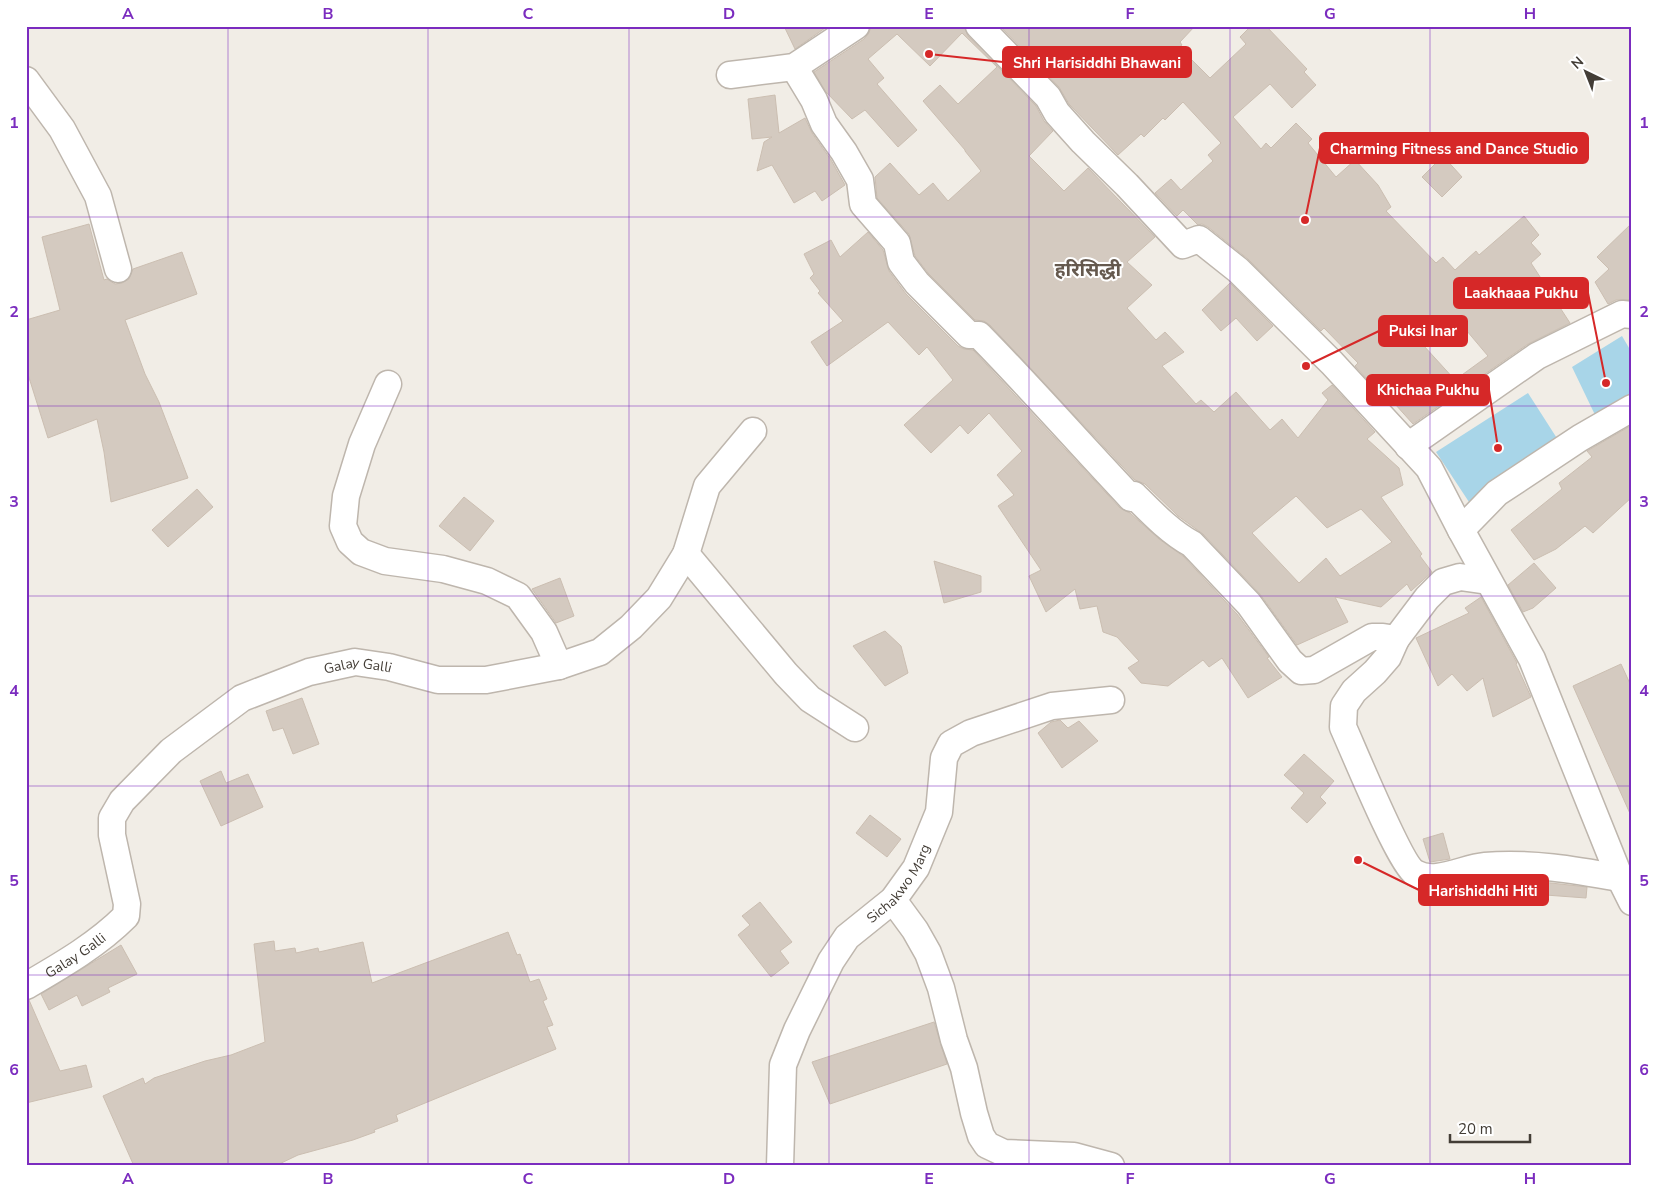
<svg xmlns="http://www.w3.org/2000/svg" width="1658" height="1192" font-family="'Nunito Sans','Noto Sans Devanagari',sans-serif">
<rect width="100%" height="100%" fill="#f1ede6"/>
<!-- water -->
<path fill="#a8d5e8" d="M 1622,336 L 1632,353 L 1632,398 L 1596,417 L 1572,367 Z
M 1528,393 L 1560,443 L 1469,502 L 1436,452 Z"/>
<!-- building -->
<path fill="#d4cac0" stroke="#cbbeb1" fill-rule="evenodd" d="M 784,26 L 828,26 L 795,49 Z
M 871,26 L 964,26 L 968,36 L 1036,106 L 1044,121 L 1053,131 L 1029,156 L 1064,191 L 1088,168 L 1155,237 L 1127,262 L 1152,285 L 1127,308 L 1156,340 L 1165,332 L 1184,352 L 1162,366 L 1196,404 L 1201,400 L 1214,412 L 1236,392 L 1270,430 L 1282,419 L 1298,438 L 1328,400 L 1322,393 L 1332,385 L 1375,432 L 1367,439 L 1399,468 L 1403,485 L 1381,497 L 1422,554 L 1420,556 L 1432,572 L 1411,591 L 1407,584 L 1381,607 L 1335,597 L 1348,622 L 1297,645 L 1260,594 L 1203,534 L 1178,516 L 1145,484 L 1135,480 L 990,325 L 984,321 L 975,320 L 928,273 L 915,256 L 909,234 L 877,198 L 875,177 L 890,163 L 919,195 L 933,183 L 948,201 L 981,171 L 965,151 L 965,150 L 923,101 L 940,85 L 958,104 L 997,67 L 962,33 L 930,66 L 897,34 L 868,59 L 884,78 L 877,84 L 917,130 L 898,147 L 865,110 L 852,119 L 826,92 L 814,72 L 864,39 L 869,33 ZM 1296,496 L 1327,528 L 1361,509 L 1392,542 L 1340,576 L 1326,558 L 1299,583 L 1252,533 Z
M 1000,26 L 1195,26 L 1180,42 L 1182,45 L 1179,47 L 1210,78 L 1246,44 L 1240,37 L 1251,26 L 1266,26 L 1307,69 L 1304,72 L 1316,85 L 1292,108 L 1270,84 L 1233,117 L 1261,149 L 1266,143 L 1271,148 L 1296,123 L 1312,139 L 1308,143 L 1336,177 L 1355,160 L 1378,185 L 1391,207 L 1386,211 L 1436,263 L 1443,257 L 1455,270 L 1476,251 L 1479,255 L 1524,216 L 1539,235 L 1531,243 L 1541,254 L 1531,263 L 1570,323 L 1528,344 L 1413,424 L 1376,383 L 1378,391 L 1355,366 L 1358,363 L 1324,328 L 1321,331 L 1248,259 L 1208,227 L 1202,224 L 1198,225 L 1183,210 L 1177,216 L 1155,193 L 1171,179 L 1181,190 L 1213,161 L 1208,155 L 1221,143 L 1183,102 L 1165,120 L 1163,118 L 1144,137 L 1141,134 L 1118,155 L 1069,104 L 1059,87 ZM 1456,318 L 1488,356 L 1455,380 L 1424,346 Z
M 775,95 L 779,133 L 805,118 L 812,133 L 831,160 L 845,185 L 822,201 L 815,191 L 794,203 L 772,165 L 757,171 L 764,142 L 772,137 L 752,139 L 748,99 Z
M 1443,156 L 1462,177 L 1442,197 L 1422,177 Z
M 1632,223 L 1632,297 L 1628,300 L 1616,300 L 1608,304 L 1595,282 L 1609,269 L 1597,257 Z
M 89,224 L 104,280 L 107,279 L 115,284 L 122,283 L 129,279 L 133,269 L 182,252 L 197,294 L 125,320 L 145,374 L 159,402 L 188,478 L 111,502 L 104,452 L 97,419 L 48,438 L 26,368 L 26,320 L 60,310 L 42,237 Z
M 868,232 L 883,250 L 889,271 L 906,294 L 958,346 L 964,349 L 973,350 L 1120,508 L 1130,513 L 1159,539 L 1183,556 L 1237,614 L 1269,657 L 1267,658 L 1282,677 L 1248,698 L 1222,658 L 1209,667 L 1203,660 L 1168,686 L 1141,683 L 1128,668 L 1139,661 L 1117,637 L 1103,632 L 1097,606 L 1080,609 L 1075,589 L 1046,612 L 1029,576 L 1041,570 L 998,506 L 1014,495 L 997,475 L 1022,451 L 989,413 L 968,434 L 960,425 L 931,453 L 904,425 L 953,380 L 927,347 L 919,355 L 888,322 L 827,366 L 811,342 L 843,321 L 818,293 L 820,291 L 810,278 L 814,274 L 804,254 L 831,240 L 840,257 Z
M 1230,283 L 1273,326 L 1257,341 L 1236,318 L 1221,331 L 1202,310 Z
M 1632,425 L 1632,497 L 1593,533 L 1585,526 L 1556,549 L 1534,560 L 1511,530 L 1562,489 L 1559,483 L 1592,457 L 1587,451 Z
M 197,489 L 213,507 L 168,547 L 152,530 Z
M 464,497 L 494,521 L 470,551 L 439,526 Z
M 934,561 L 981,576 L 981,592 L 944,603 Z
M 1534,563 L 1556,588 L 1533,608 L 1523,612 L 1508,585 Z
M 560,578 L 574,616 L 556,623 L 532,589 Z
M 1481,597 L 1517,663 L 1516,664 L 1531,697 L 1493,717 L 1483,678 L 1467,691 L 1452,674 L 1438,686 L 1416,638 L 1469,613 L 1465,608 Z
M 885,631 L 901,646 L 908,673 L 885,686 L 853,646 Z
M 1621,664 L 1632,688 L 1632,818 L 1573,686 Z
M 302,698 L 319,744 L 293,754 L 283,728 L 273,731 L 266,711 Z
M 1060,720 L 1068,728 L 1079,721 L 1098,741 L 1062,768 L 1038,733 L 1051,722 Z
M 1304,754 L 1334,781 L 1320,797 L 1326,803 L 1307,823 L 1291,808 L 1304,793 L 1284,775 Z
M 221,771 L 226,783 L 248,774 L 263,807 L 221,826 L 200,781 Z
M 870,815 L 901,839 L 887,857 L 856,833 Z
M 1443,833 L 1450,859 L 1430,862 L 1423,839 Z
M 1533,881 L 1587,887 L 1586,898 L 1532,894 Z
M 760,902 L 792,942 L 780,951 L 789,963 L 771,977 L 738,935 L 750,925 L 742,916 Z
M 508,932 L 517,955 L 520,954 L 530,982 L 539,979 L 547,999 L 543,1001 L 553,1025 L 547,1027 L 556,1049 L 396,1115 L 398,1121 L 374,1130 L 375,1132 L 353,1140 L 298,1155 L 275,1166 L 134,1166 L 103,1096 L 143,1078 L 145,1084 L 154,1078 L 205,1061 L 231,1055 L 265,1042 L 254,944 L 274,941 L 275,951 L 295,948 L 296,953 L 318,948 L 319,952 L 363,942 L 372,983 Z
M 121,945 L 137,974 L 108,988 L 110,992 L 82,1006 L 77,995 L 49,1010 L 41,994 Z
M 29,1000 L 60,1071 L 86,1065 L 92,1087 L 26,1103 L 26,1001 Z
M 934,1022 L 947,1064 L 830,1104 L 812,1062 Z"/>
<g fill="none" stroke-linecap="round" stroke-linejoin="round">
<!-- street casing -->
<g stroke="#beb6ad" stroke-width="29">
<g id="street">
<path d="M 979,26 L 1048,97 L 1057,113 L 1083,142 L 1127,185 L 1183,245 L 1199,239 L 1238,270 L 1332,363 L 1429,468 L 1461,530"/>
<path d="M 794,67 L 814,100 L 824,124 L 844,152 L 860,180 L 863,204 L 897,243 L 901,262 L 917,283 L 969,335 L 979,335 C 1031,388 1080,444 1131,498 L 1134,495 C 1152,513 1170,532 1192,544 L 1249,604 L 1290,661 L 1301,671 L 1314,670 L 1372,637 L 1383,637 L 1396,639"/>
<path d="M 730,75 L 794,67 L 856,26"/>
<path d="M 26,80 L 62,129 L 98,196 L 118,269"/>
<path d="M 388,384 L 362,444 L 346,496 L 343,526 L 350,542 L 361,552 L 385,561 L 443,569 L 487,581 L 518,596 L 544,632 L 559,666"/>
<path d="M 1632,408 L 1580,438 L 1497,493 L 1461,530 L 1532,659 L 1620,878 L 1632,902"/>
<path d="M 1408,446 L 1537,356 L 1622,314 L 1632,315"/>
<path d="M 686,554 L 786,674 L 810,699 L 855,728"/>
<path d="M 1488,581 L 1460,577 L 1443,582 L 1427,598 L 1396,639 L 1388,657 L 1375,672 L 1354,691 L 1344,706 L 1343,727 C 1353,749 1400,864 1415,873 C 1435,885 1463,868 1485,866 C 1530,862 1575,870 1620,878"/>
<path d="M 893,900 L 915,930 L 928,953 L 941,988 L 954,1040 L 964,1068 L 974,1113 L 981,1136 L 987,1145 L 1004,1153 L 1074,1156 L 1111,1166"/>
<path id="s1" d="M 26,986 C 62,965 97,945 126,916 L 127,904 L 112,835 L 112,818 L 122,801 L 171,751 L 242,698 L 309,672 L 355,662 L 389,667 L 438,680 L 486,680 L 559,666 L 600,652 L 631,627 L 659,598 L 686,554 L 707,486 L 753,431"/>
<path id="s2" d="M 780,1166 L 783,1065 L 797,1030 L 831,961 L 847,937 L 893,900 L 916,868 L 939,812 L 944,758 L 951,744 L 971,733 L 1052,706 L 1111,700"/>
</g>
</g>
<!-- street -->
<use href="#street" stroke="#fff" stroke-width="26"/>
</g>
<!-- grid -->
<path fill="none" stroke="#7b2cbf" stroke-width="1" stroke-opacity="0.55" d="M 228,26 L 228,1166M 428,26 L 428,1166M 629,26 L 629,1166M 829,26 L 829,1166M 1029,26 L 1029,1166M 1230,26 L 1230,1166M 1430,26 L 1430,1166M 26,217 L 1632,217M 26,406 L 1632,406M 26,596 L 1632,596M 26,786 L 1632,786M 26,975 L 1632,975"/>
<g text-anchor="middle" stroke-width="4" stroke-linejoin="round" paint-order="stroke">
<!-- street labels -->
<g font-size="14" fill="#433d36" stroke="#fff">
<text dy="5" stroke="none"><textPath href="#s1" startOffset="522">Galay Galli</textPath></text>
<text dy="5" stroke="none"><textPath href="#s2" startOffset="320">Sichakwo Marg</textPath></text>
<text dy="5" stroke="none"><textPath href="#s1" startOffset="58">Galay Galli</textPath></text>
</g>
<!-- district labels -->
<g font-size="19" font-weight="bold" fill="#65594e" stroke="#fff">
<text x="1088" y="276">हरिसिद्धी</text>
</g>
</g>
<!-- callouts -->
<path fill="none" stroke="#d62828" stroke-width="2" d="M929 54L1003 62M1305 220L1320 148M1606 383L1588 293M1306 366L1379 331M1498 448L1489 390M1358 860L1419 890"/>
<g fill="#d62828" stroke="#fff" stroke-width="2">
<circle cx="929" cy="54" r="5"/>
<circle cx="1305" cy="220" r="5"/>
<circle cx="1606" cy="383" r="5"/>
<circle cx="1306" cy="366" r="5"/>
<circle cx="1498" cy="448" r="5"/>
<circle cx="1358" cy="860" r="5"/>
</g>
<g fill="#d62828" stroke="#d62828" stroke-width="2">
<rect x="1003" y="47" width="188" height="30" rx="5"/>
<rect x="1320" y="133" width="268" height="30" rx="5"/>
<rect x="1454" y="278" width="134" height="30" rx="5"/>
<rect x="1379" y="316" width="88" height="30" rx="5"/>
<rect x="1367" y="375" width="122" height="30" rx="5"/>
<rect x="1419" y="875" width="129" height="30" rx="5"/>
</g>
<g font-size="15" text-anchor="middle" font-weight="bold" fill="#fff">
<text x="1097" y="68">Shri Harisiddhi Bhawani</text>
<text x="1454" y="154">Charming Fitness and Dance Studio</text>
<text x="1521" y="298">Laakhaaa Pukhu</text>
<text x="1423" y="336">Puksi Inar</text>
<text x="1428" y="395">Khichaa Pukhu</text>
<text x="1483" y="896">Harishiddhi Hiti</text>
</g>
<!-- border -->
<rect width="1658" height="1192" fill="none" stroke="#ffffff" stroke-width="55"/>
<!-- north arrow -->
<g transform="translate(1586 72) rotate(317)" stroke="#ffffff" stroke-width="4" paint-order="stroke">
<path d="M0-4L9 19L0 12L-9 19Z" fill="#433d36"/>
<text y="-8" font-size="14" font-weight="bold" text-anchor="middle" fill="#433d36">N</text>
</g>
<!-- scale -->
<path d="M1450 1134v8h80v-8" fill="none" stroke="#433d36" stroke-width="2.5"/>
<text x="1458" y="1134" font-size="15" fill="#433d36" stroke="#ffffff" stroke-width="4" paint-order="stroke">20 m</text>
<rect x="28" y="28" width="1602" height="1136" fill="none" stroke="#7b2cbf" stroke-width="2"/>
<g font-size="16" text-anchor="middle" font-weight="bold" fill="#7b2cbf">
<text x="128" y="19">A</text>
<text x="328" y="19">B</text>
<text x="528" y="19">C</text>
<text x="729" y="19">D</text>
<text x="929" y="19">E</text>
<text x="1130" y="19">F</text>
<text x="1330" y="19">G</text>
<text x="1530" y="19">H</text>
<text x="14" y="128">1</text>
<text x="1644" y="128">1</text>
<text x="14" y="317">2</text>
<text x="1644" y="317">2</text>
<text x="14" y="507">3</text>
<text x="1644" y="507">3</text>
<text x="14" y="696">4</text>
<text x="1644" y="696">4</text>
<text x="14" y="886">5</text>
<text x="1644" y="886">5</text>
<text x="14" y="1075">6</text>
<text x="1644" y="1075">6</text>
<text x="128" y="1184">A</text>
<text x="328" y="1184">B</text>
<text x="528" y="1184">C</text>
<text x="729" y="1184">D</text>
<text x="929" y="1184">E</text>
<text x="1130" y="1184">F</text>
<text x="1330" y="1184">G</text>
<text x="1530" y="1184">H</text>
</g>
</svg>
